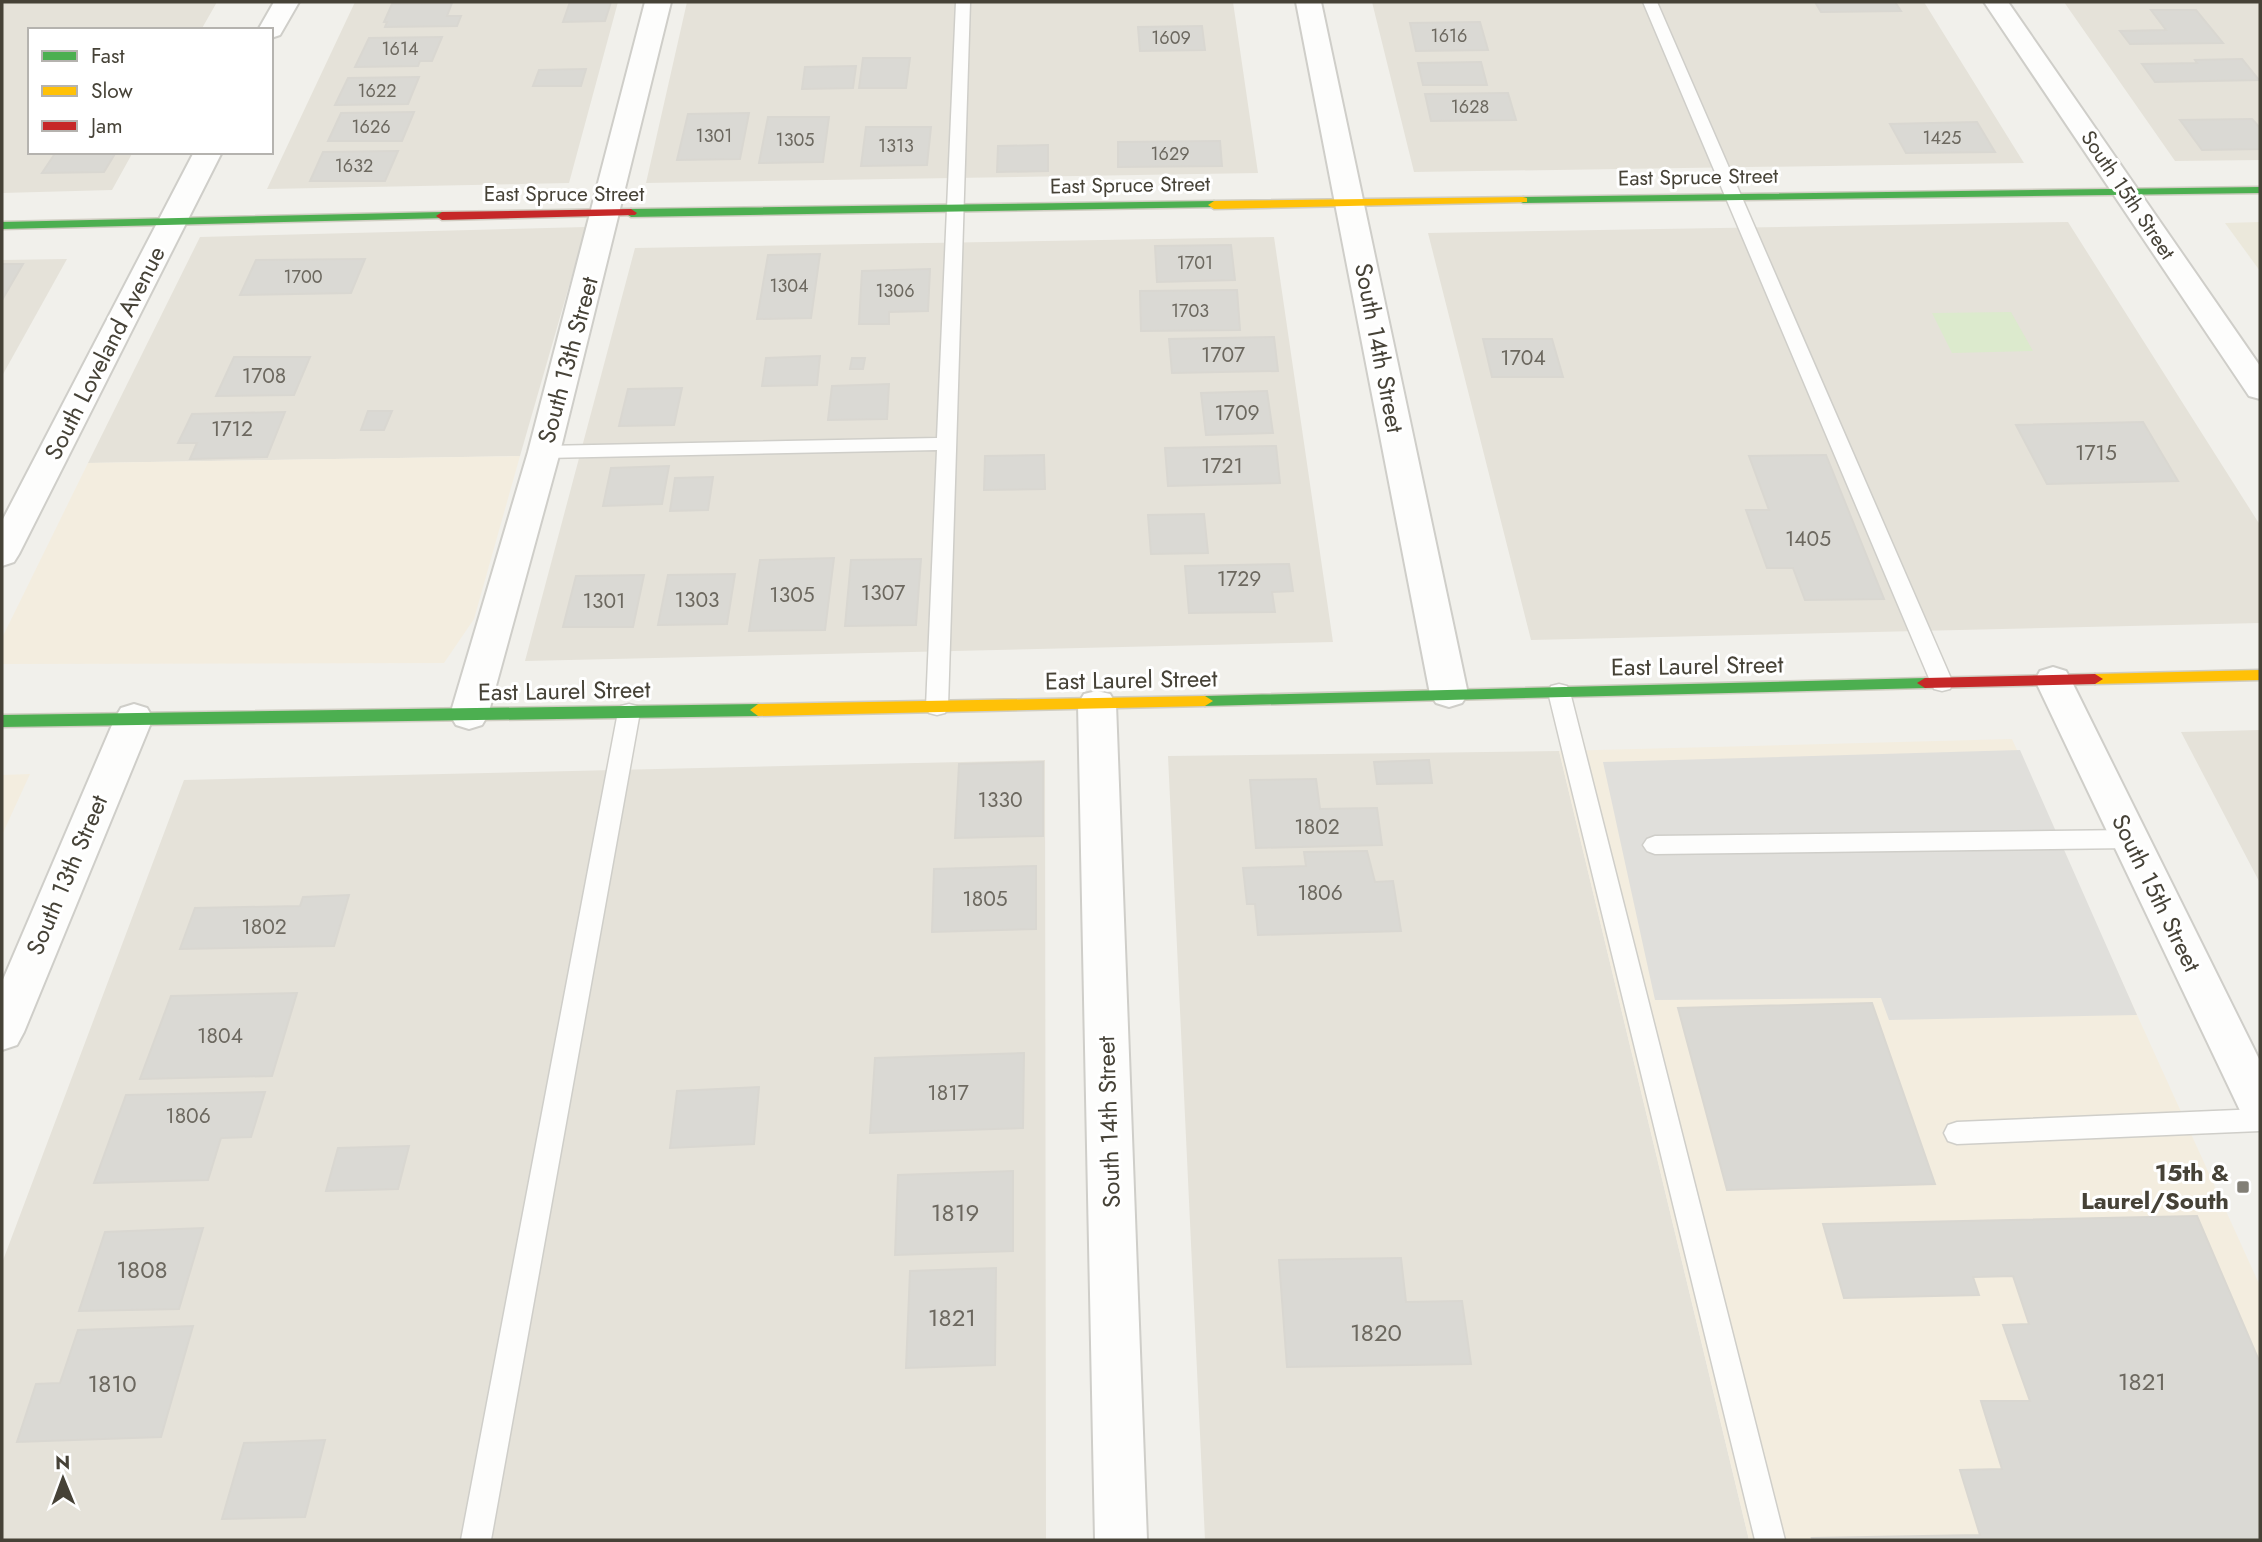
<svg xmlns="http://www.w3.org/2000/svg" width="2262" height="1542" font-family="Jost,sans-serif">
<rect width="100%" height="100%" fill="#f1f0eb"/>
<!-- residential -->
<path fill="#e5e2d9" d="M 2,2 L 217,2 L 201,30 L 30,30 L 30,152 L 133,152 L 112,190 L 2,193 Z
M 355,2 L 618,2 L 569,183 L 267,189 Z
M 687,2 L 1233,2 L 1258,173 L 646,183 Z
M 1372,2 L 1924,2 L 2024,163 L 1414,172 Z
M 2064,2 L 2260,2 L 2260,160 L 2175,161 Z
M 2068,222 L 2260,525 L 2260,623 L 1531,640 L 1428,233 Z
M 586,227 L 520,456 L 88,463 L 200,237 Z
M 1274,237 L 1333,642 L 525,661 L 635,248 Z
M 67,259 L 2,376 L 2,260 Z
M 2260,730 L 2260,883 L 2181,732 Z
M 1559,751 L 1749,1540 L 1205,1540 L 1168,756 Z
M 1045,760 L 1046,1540 L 2,1540 L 2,1263 L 184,780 Z"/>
<!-- commercial -->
<path fill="#f3eddf" d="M 520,456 L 474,619 L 444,663 L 2,664 L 2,638 L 88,463 Z
M 2012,739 L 2260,1286 L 2260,1540 L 1749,1540 L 1559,751 Z
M 30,774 L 2,835 L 2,775 Z"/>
<!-- education -->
<path fill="#ebe8db" d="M 2260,222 L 2260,271 L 2225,223 Z"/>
<!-- green -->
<path fill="#dceacd" d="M 2011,312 L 2033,351 L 1952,353 L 1932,313 Z"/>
<!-- parking -->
<path fill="#e0dfdb" d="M 2020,750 L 2137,1015 L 1889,1020 L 1881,998 L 1655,1000 L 1603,762 Z"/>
<!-- building -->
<path fill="#dad9d4" stroke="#d9d7d1" stroke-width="2" d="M 570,2 L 611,2 L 605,21 L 563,22 Z
M 1815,2 L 1895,2 L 1901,11 L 1821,12 Z
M 452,3 L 447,16 L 461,16 L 457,26 L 385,27 L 387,22 L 384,22 L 392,4 Z
M 2151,10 L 2196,10 L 2223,43 L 2130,44 L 2120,31 L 2166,30 Z
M 1480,22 L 1488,50 L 1416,51 L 1410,23 Z
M 1202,26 L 1205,50 L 1140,51 L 1138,27 Z
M 442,37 L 432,61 L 420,61 L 418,66 L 355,67 L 369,38 Z
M 863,58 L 910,58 L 906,88 L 859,88 Z
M 2242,59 L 2259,80 L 2155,82 L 2142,64 L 2197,63 L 2195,60 Z
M 1481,62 L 1487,85 L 1423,85 L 1418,63 Z
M 856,66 L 853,88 L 802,89 L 805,67 Z
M 586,69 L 581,86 L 533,86 L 539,70 Z
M 419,77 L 408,104 L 335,105 L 348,78 Z
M 1508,93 L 1516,120 L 1431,121 L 1425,94 Z
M 414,112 L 402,141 L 328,141 L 341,113 Z
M 749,113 L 740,159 L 677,160 L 688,114 Z
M 768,117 L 829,117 L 823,162 L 759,163 Z
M 2252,119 L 2260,128 L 2260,149 L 2202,150 L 2180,120 Z
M 1977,122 L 1995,152 L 1906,153 L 1890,124 Z
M 866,127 L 931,127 L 927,165 L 861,166 Z
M 1220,141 L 1222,166 L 1118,167 L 1118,142 Z
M 1048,145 L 1048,171 L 997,172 L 998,146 Z
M 398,151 L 385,181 L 310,181 L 323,152 Z
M 56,152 L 116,152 L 104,172 L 42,173 Z
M 1231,245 L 1235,280 L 1157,282 L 1155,246 Z
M 820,254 L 811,318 L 757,319 L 768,255 Z
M 365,259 L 351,293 L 240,295 L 256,260 Z
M 2,264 L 23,264 L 2,300 Z
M 930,269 L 928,311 L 889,312 L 889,324 L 859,324 L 862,271 Z
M 1237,290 L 1240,330 L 1141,331 L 1140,291 Z
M 1274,337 L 1278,371 L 1172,373 L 1169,339 Z
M 1483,339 L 1552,339 L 1563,377 L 1492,377 Z
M 820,356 L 817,385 L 762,386 L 766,358 Z
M 234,357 L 310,357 L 294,395 L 216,396 Z
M 852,358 L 865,358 L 863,369 L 850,369 Z
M 889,384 L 887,419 L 828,420 L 832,386 Z
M 682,388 L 674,425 L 619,426 L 628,389 Z
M 1267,391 L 1273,433 L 1206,435 L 1201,393 Z
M 368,411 L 392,411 L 384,430 L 361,430 Z
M 285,412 L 267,457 L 190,459 L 197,443 L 178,443 L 192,414 Z
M 2143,422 L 2178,481 L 2047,484 L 2016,425 Z
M 1276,446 L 1280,483 L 1168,486 L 1165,448 Z
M 1044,455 L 1045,489 L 984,490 L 985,456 Z
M 1826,455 L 1884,599 L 1805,600 L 1793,568 L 1767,568 L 1746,510 L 1769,510 L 1749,456 Z
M 669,466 L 662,504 L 603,506 L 611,468 Z
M 713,477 L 708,510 L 670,511 L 675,478 Z
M 1204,514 L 1208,553 L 1151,554 L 1148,515 Z
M 834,558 L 825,630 L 749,631 L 760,560 Z
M 921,559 L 916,625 L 845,626 L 851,560 Z
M 1289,564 L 1293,591 L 1272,592 L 1275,612 L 1189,613 L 1185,566 Z
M 735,574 L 727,624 L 658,625 L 668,575 Z
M 644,575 L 633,627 L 563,627 L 576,576 Z
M 1429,760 L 1432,783 L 1377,784 L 1374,762 Z
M 1043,762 L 1043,836 L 955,838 L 959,764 Z
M 1316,779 L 1320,809 L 1377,808 L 1382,845 L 1256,848 L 1250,780 Z
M 1367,851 L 1375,882 L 1393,881 L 1401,931 L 1258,935 L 1255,904 L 1247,904 L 1243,868 L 1306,866 L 1304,852 Z
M 1036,866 L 1036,929 L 932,932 L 934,869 Z
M 349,895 L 334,946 L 180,949 L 195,908 L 300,906 L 303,897 Z
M 297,993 L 272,1076 L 140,1079 L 171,996 Z
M 1872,1003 L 1935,1184 L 1727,1190 L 1678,1008 Z
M 1024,1053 L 1023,1128 L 870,1133 L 875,1058 Z
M 759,1087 L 754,1144 L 670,1148 L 677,1091 Z
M 265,1092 L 251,1137 L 221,1138 L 208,1180 L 94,1183 L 126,1095 Z
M 409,1146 L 398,1189 L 326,1191 L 338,1148 Z
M 1013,1171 L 1013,1251 L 895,1255 L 898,1175 Z
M 2197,1216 L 2260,1363 L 2260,1540 L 1813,1540 L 1812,1538 L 1980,1535 L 1960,1470 L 2002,1469 L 1981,1401 L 2030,1401 L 2003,1325 L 2029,1324 L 2013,1276 L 1973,1277 L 1979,1295 L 1844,1298 L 1823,1224 Z
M 203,1228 L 179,1309 L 79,1311 L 105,1232 Z
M 1401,1258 L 1406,1302 L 1462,1301 L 1471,1364 L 1287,1367 L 1279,1260 Z
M 996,1268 L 995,1365 L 906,1368 L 910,1271 Z
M 193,1326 L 161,1437 L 17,1442 L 36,1384 L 60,1383 L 78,1330 Z
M 325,1440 L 305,1517 L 222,1519 L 244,1443 Z"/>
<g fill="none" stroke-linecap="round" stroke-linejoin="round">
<!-- lane casing -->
<g stroke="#cfcec9" stroke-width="3">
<path id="lane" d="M 956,2 L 970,2 L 948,707 L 945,713 L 937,715 L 929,713 L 926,707 L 937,450 L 544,458 L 537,456 L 534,452 L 537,448 L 544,446 L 937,438 Z
M 1643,2 L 1657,2 L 1953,683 L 1950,689 L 1942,691 L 1934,689 L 1931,683 Z
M 1559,684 L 1567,686 L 1570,692 L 1785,1540 L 1755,1540 L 1548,692 L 1551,686 Z
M 629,704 L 637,706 L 640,712 L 491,1540 L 461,1540 L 618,712 L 621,706 Z
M 2130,830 L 2138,833 L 2142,839 L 2138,845 L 2130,848 L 1655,854 L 1647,851 L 1643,845 L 1647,839 L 1655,836 Z
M 2260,1109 L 2260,1131 L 1957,1144 L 1948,1141 L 1944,1133 L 1948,1125 L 1957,1122 Z"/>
</g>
<!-- street casing -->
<g stroke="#cfcec9" stroke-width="4">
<path id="street" d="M 274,2 L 299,2 L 280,35 L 271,38 L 271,30 L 258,30 Z
M 645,2 L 671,2 L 560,452 L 488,715 L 482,725 L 469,729 L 456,725 L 450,715 L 528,452 Z
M 1296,2 L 1321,2 L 1468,694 L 1462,703 L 1449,707 L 1436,703 L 1430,694 Z
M 1984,2 L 2008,2 L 2260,366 L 2260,399 L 2249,396 Z
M 194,152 L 222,152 L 19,554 L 14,562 L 2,566 L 2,521 Z
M 2053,667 L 2066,671 L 2071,680 L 2260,1061 L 2260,1125 L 2244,1119 L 2035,680 L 2040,671 Z
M 1097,691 L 1110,694 L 1116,704 L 1147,1540 L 1095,1540 L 1078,704 L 1084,694 Z
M 134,704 L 147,708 L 153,718 L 24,1032 L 17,1045 L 2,1050 L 2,982 L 115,718 L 121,708 Z"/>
</g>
<!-- fast casing -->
<g stroke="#d0cdc2" stroke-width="3">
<path id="fast" d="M 2260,187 L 2260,193 L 1523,203 L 1517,200 L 1523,197 Z
M 1214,201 L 1220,205 L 1218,207 L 631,217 L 625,213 L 631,209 Z
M 442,212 L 446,214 L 446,218 L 2,229 L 2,222 Z
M 1925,678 L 1933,683 L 1925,688 L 1205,706 L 1197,701 L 1205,696 Z
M 758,704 L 766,710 L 758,716 L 2,727 L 2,715 Z"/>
</g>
<!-- slow casing -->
<g stroke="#d0cdc2" stroke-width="3">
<path id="slow" d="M 1523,197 L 1527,198 L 1527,202 L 1214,209 L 1208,205 L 1214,201 Z
M 2260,670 L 2260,680 L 2095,684 L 2087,679 L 2095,674 Z
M 1205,696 L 1213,701 L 1205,706 L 758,716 L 750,710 L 758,704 Z"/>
</g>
<!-- jam casing -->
<g stroke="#d0cdc2" stroke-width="3">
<path id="jam" d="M 631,209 L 637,213 L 635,215 L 442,220 L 436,216 L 442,212 Z
M 2095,674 L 2103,679 L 2095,684 L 1925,688 L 1917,683 L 1925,678 Z"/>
</g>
<!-- lane -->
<use href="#lane" fill="#fdfdfc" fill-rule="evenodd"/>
<!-- street -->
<use href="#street" fill="#fdfdfc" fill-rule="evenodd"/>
<!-- fast -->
<use href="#fast" fill="#4caf50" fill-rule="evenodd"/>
<!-- slow -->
<use href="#slow" fill="#ffc107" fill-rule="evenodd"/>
<!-- jam -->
<use href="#jam" fill="#c62828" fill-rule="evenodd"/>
</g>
<!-- markers -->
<rect fill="#827f76" stroke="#fff" stroke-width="2.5" x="2236" y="1180" width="14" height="14" rx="3.5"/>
<g text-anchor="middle" stroke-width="6" stroke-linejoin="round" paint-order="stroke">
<!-- far-number labels -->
<g font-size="18" fill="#6c685f">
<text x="1449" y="42">1616</text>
<text x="1171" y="44">1609</text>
<text x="400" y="55">1614</text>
<text x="377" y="97">1622</text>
<text x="1470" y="113">1628</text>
<text x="371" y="133">1626</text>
<text x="714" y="142">1301</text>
<text x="1942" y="144">1425</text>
<text x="795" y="146">1305</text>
<text x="896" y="152">1313</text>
<text x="1170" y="160">1629</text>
<text x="354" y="172">1632</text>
<text x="1195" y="269">1701</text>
<text x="303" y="283">1700</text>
<text x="789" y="292">1304</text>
<text x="895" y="297">1306</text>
<text x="1190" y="317">1703</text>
</g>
<!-- far-street labels -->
<g font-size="21" fill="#464237" stroke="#fff">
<text transform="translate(1698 177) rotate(-1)" y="7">East Spruce Street</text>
<text transform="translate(1130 185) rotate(-1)" y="7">East Spruce Street</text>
<text x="564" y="201">East Spruce Street</text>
<text transform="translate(2128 195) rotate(56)" y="7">South 15th Street</text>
</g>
<!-- number labels -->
<g font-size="21" fill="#6c685f">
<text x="1223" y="362">1707</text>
<text x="1523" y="365">1704</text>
<text x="264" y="383">1708</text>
<text x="1237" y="420">1709</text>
<text x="232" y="436">1712</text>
<text x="2096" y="460">1715</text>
<text x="1222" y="473">1721</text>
<text x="1808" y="546">1405</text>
<text x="1239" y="586">1729</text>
<text x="883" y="600">1307</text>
<text x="792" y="602">1305</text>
<text x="697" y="607">1303</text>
<text x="604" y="608">1301</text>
<text x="1000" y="807">1330</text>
<text x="1317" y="834">1802</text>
<text x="1320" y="900">1806</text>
<text x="985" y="906">1805</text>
<text x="264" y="934">1802</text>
<text x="220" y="1043">1804</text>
<text x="948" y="1100">1817</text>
<text x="188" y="1123">1806</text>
</g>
<!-- street labels -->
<g font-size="24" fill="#464237" stroke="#fff">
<text transform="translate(1379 348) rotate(79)" y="8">South 14th Street</text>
<text transform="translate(105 353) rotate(-63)" y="8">South Loveland Avenue</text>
<text transform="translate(568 360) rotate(-75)" y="8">South 13th Street</text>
<text transform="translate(1697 666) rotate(-1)" y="8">East Laurel Street</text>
<text transform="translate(1131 680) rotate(-1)" y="8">East Laurel Street</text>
<text transform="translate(564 691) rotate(-1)" y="8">East Laurel Street</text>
<text transform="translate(67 875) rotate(-67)" y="8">South 13th Street</text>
<text transform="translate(2156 893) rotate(64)" y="8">South 15th Street</text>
<text transform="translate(1109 1122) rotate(-92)" y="8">South 14th Street</text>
</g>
<!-- poi labels -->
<g font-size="24" font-weight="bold" fill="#464237" stroke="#fff" text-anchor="end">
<text x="2229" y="1181">15th &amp;<tspan x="2229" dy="28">Laurel/South</tspan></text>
</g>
<!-- near-number labels -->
<g font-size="24" fill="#6c685f">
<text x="955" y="1221">1819</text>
<text x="142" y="1278">1808</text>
<text x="952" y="1326">1821</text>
<text x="1376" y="1341">1820</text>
<text x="2142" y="1390">1821</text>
<text x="112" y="1392">1810</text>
</g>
</g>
<!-- border -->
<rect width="2262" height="1542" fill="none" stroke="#464237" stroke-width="7"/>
<!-- legend -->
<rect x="28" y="28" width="245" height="126" fill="#ffffff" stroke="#b5b3af" stroke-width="2"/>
<rect x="42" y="51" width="35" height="10" fill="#4caf50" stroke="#b5b3af" stroke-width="2"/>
<text x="91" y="63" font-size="21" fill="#464237">Fast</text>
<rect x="42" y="86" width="35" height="10" fill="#ffc107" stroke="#b5b3af" stroke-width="2"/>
<text x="91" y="98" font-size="21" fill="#464237">Slow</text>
<rect x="42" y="121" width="35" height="10" fill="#c62828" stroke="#b5b3af" stroke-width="2"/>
<text x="91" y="133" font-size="21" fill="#464237">Jam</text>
<!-- north arrow -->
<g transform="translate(63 1479) rotate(359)" stroke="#ffffff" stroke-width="5" paint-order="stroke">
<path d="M0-5L12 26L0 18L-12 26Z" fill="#464237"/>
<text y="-10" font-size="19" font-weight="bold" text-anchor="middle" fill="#464237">N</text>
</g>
</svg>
